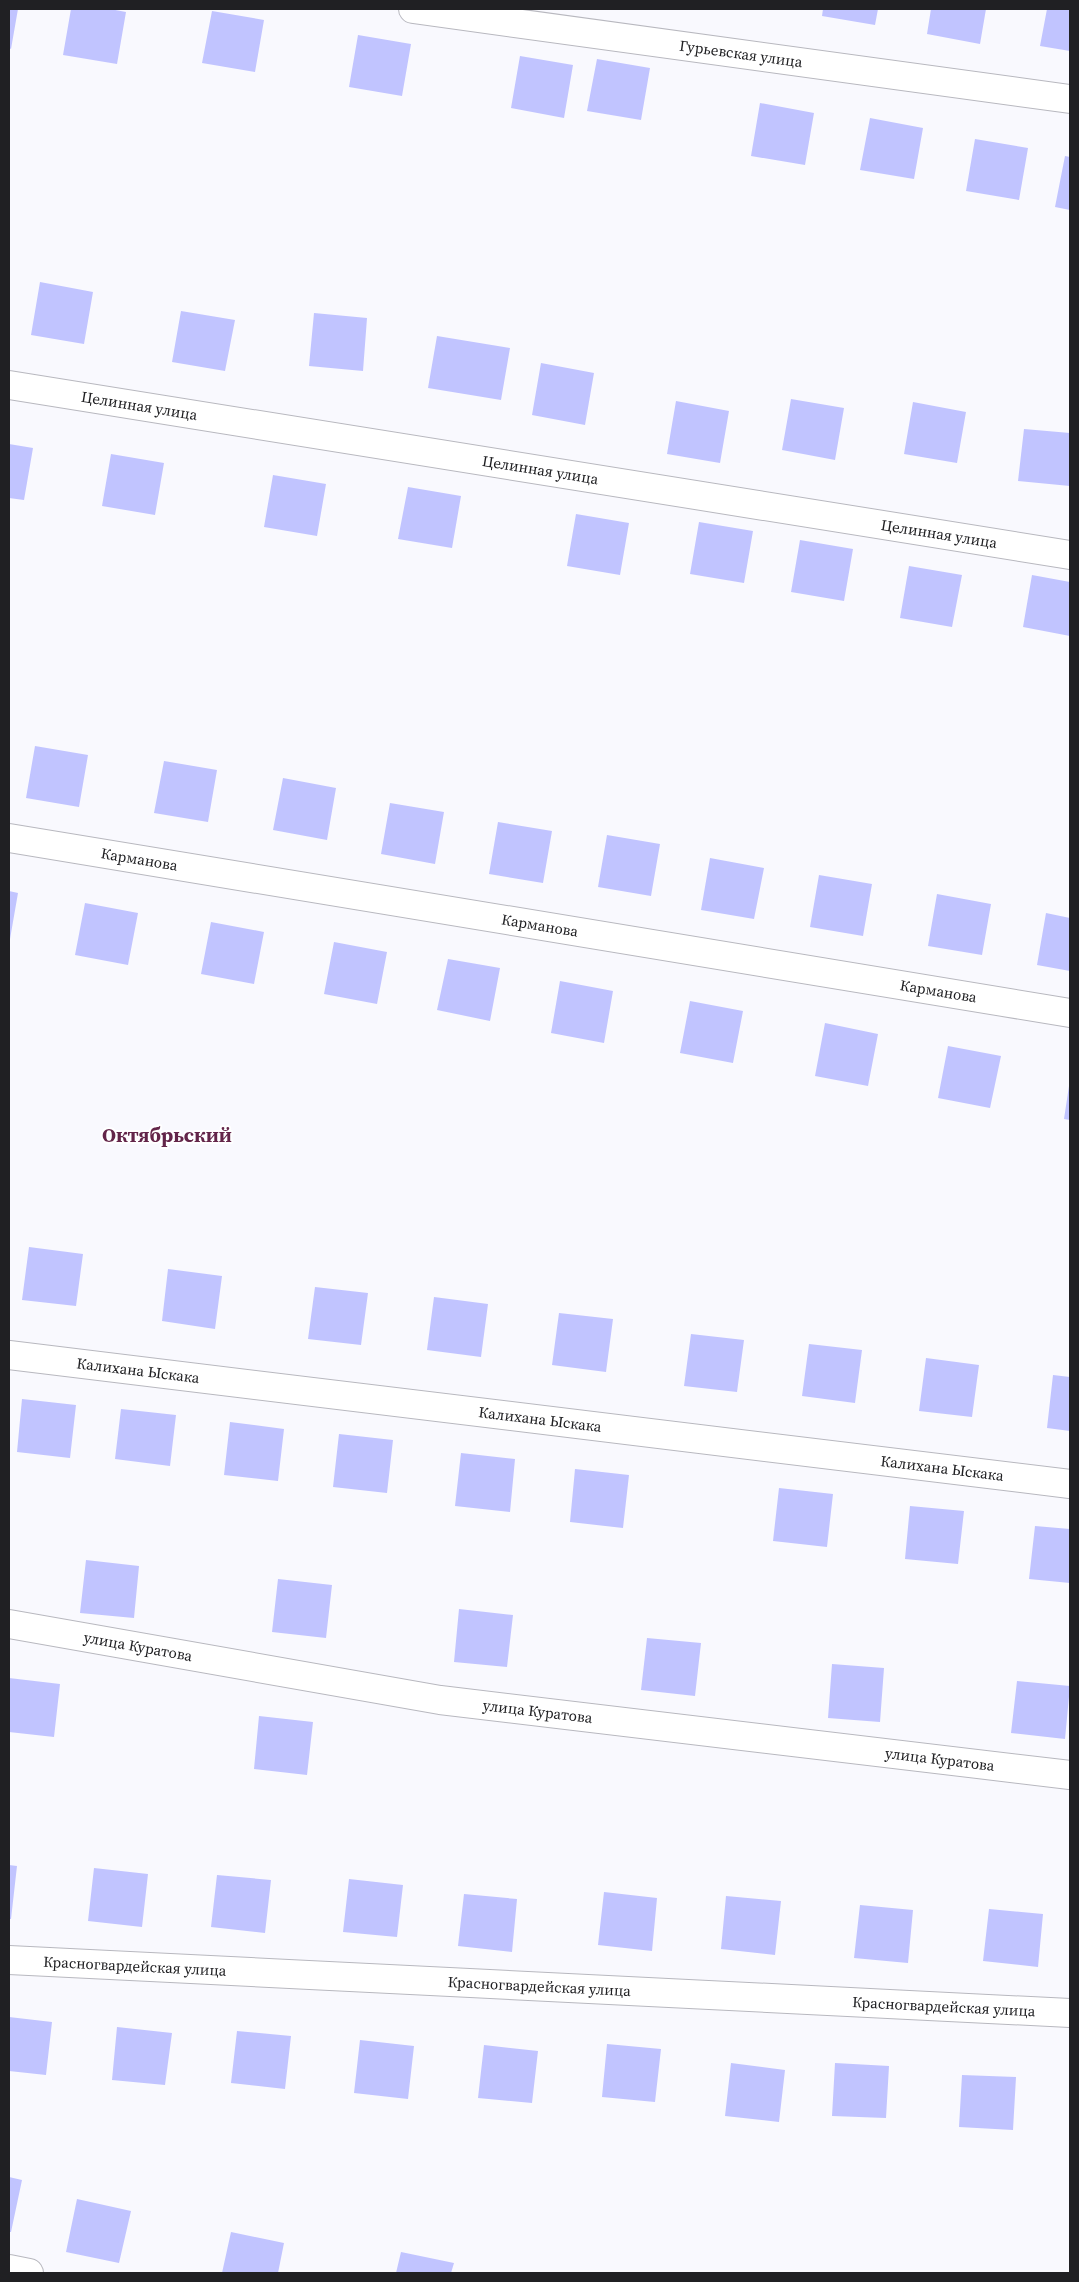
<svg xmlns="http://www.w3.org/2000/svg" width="1079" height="2282" font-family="'Source Serif 4',serif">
<rect width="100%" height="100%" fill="#f9f9fe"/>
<!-- building -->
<path fill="#c1c4ff" d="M 9,9 L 18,9 L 11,49 L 9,48 Z
M 71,9 L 110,9 L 126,12 L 117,64 L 63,55 Z
M 823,9 L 878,9 L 875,25 L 822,16 Z
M 931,9 L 986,9 L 980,44 L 927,34 Z
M 1047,9 L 1070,9 L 1070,51 L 1040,46 Z
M 212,11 L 264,20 L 255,72 L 202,63 Z
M 358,35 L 411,44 L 402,96 L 349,87 Z
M 520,56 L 573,65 L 564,118 L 511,108 Z
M 597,59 L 650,68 L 641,120 L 587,111 Z
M 760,103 L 814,113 L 805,165 L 751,156 Z
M 870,118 L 923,128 L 914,179 L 860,170 Z
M 975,139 L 1028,148 L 1019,200 L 966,191 Z
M 1065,156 L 1070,157 L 1070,210 L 1055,207 Z
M 40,282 L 93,292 L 84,344 L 31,335 Z
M 181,311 L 235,320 L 225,371 L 172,362 Z
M 314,313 L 367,318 L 363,371 L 309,366 Z
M 437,336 L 510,348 L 501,400 L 428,388 Z
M 541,363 L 594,373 L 585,425 L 532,415 Z
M 791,399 L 844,408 L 835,460 L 782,450 Z
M 676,401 L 729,411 L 720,463 L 667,454 Z
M 913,402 L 966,412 L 957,463 L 904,454 Z
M 1024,429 L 1070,433 L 1070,486 L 1018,481 Z
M 9,444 L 33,448 L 24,500 L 9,498 Z
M 111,454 L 164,463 L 155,515 L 102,506 Z
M 273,475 L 326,484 L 317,536 L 264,527 Z
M 408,487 L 461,496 L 452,548 L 398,539 Z
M 576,514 L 629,523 L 620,575 L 567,566 Z
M 699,522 L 753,531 L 744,583 L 690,574 Z
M 800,540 L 853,549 L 844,601 L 791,592 Z
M 909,566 L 962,575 L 952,627 L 900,618 Z
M 1032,575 L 1070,582 L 1070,636 L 1023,627 Z
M 35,746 L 88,755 L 79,807 L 26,798 Z
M 164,761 L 217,770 L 208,822 L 154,813 Z
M 283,778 L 336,788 L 327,840 L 273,830 Z
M 390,803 L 444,812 L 435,864 L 381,854 Z
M 498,822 L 552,831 L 543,883 L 489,874 Z
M 607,835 L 660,844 L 651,896 L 598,887 Z
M 710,858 L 764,868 L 754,919 L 701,910 Z
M 819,875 L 872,884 L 863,936 L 810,927 Z
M 9,891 L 18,893 L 10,939 L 9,939 Z
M 937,894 L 991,904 L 982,955 L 928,946 Z
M 85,903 L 138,913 L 128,965 L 75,955 Z
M 1046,913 L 1070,918 L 1070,971 L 1037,965 Z
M 211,922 L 264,932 L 254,984 L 201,974 Z
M 334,942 L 387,952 L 377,1004 L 324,994 Z
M 448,959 L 500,968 L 490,1021 L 437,1010 Z
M 560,981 L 613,991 L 604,1043 L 551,1033 Z
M 690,1001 L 743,1011 L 733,1063 L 680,1053 Z
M 825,1023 L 878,1034 L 868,1086 L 815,1076 Z
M 948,1046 L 1001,1056 L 990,1108 L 938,1098 Z
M 1069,1086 L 1070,1086 L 1070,1120 L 1064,1119 Z
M 29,1247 L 83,1254 L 76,1306 L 22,1300 Z
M 168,1269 L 222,1276 L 215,1329 L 162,1321 Z
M 315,1287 L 368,1293 L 361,1345 L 308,1339 Z
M 434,1297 L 488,1304 L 481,1357 L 427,1350 Z
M 559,1313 L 613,1319 L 606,1372 L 552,1365 Z
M 691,1334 L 744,1340 L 737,1392 L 684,1386 Z
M 809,1344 L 862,1350 L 855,1403 L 802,1396 Z
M 926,1358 L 979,1365 L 972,1417 L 919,1411 Z
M 1053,1375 L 1070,1377 L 1070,1431 L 1047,1428 Z
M 22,1399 L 76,1405 L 70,1458 L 17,1452 Z
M 121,1409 L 176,1415 L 170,1466 L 115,1459 Z
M 230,1422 L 284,1429 L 278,1481 L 224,1475 Z
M 339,1434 L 393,1440 L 387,1493 L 333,1487 Z
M 461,1453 L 515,1459 L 510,1512 L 455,1506 Z
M 575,1469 L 629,1475 L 623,1528 L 570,1522 Z
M 779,1488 L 833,1494 L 827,1547 L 773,1541 Z
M 910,1506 L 964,1511 L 958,1564 L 905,1559 Z
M 1035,1526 L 1070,1529 L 1070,1583 L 1029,1579 Z
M 86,1560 L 139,1566 L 134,1618 L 80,1613 Z
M 278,1579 L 332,1585 L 326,1638 L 272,1632 Z
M 459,1609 L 513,1615 L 507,1667 L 454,1662 Z
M 647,1638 L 701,1643 L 695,1696 L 641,1690 Z
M 832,1664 L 884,1668 L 880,1722 L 828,1718 Z
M 9,1678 L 60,1684 L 54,1737 L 9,1732 Z
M 1017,1681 L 1070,1686 L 1065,1739 L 1011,1733 Z
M 259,1716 L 313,1722 L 307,1775 L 254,1769 Z
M 9,1865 L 17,1866 L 11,1919 L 9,1919 Z
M 94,1868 L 148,1874 L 142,1927 L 88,1921 Z
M 217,1875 L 271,1880 L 265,1933 L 211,1927 Z
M 349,1879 L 403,1885 L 397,1937 L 343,1932 Z
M 604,1892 L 657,1898 L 652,1951 L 598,1945 Z
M 464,1894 L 517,1899 L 512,1952 L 458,1946 Z
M 726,1896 L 781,1901 L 775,1955 L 721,1949 Z
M 860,1905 L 913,1910 L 908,1963 L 854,1958 Z
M 989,1909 L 1043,1914 L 1038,1967 L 983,1961 Z
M 9,2017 L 52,2022 L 46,2075 L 9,2071 Z
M 117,2027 L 172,2033 L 165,2085 L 112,2080 Z
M 237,2031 L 291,2036 L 285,2089 L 231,2083 Z
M 360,2040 L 414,2046 L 408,2099 L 354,2093 Z
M 607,2044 L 661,2049 L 655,2102 L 602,2097 Z
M 484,2045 L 538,2051 L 532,2103 L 478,2098 Z
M 731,2063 L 785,2070 L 779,2122 L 725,2116 Z
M 835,2063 L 889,2066 L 886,2118 L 832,2116 Z
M 962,2075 L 1016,2077 L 1013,2130 L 959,2127 Z
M 9,2177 L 22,2180 L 11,2232 L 9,2232 Z
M 77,2199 L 131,2211 L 119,2263 L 66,2252 Z
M 231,2232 L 284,2243 L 278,2273 L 222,2273 Z
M 401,2252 L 454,2263 L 451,2273 L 396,2273 Z"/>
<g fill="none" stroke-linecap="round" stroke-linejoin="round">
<!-- minor casing -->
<g stroke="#b8b8bf" stroke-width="30">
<g id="minor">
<path id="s1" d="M 413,9 L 1070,99"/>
<path id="s2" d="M 9,385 L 1070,555"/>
<path id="s3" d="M 9,838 L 1070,1013"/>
<path id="s4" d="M 9,1355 L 1070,1484"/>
<path id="s5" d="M 9,1624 L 440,1700 L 1070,1775"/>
<path id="s6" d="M 9,1960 L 1070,2013"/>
<path d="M 9,2269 L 29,2273"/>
</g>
</g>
<!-- minor -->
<use href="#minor" stroke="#fff" stroke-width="28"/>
</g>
<g text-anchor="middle" stroke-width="4" stroke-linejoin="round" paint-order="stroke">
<!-- street labels -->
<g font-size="15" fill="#202023" stroke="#fff">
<text dy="5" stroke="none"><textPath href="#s1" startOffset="331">Гурьевская улица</textPath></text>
<text dy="5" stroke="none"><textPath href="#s2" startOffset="132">Целинная улица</textPath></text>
<text dy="5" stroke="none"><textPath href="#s2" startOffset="538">Целинная улица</textPath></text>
<text dy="5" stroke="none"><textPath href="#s2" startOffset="942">Целинная улица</textPath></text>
<text dy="5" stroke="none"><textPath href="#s3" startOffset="132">Карманова</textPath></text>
<text dy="5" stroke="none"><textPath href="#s3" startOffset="538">Карманова</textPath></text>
<text dy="5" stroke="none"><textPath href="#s3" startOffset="942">Карманова</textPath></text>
<text dy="5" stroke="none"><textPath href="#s4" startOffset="130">Калихана Ыскака</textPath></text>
<text dy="5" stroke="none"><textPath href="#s4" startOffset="535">Калихана Ыскака</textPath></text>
<text dy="5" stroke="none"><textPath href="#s4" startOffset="940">Калихана Ыскака</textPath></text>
<text dy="5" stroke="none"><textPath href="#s5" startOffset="131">улица Куратова</textPath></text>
<text dy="5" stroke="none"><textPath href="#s5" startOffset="536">улица Куратова</textPath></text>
<text dy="5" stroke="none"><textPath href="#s5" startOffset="941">улица Куратова</textPath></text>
<text dy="5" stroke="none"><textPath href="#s6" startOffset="126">Красногвардейская улица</textPath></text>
<text dy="5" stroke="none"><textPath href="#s6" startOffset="531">Красногвардейская улица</textPath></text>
<text dy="5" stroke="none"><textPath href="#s6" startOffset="936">Красногвардейская улица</textPath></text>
</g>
<!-- district labels -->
<g font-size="20" font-weight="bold" fill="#632549" stroke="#fff">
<text x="167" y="1142">Октябрьский</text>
</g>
</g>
<!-- border -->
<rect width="1079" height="2282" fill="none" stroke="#202023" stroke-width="20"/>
</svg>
